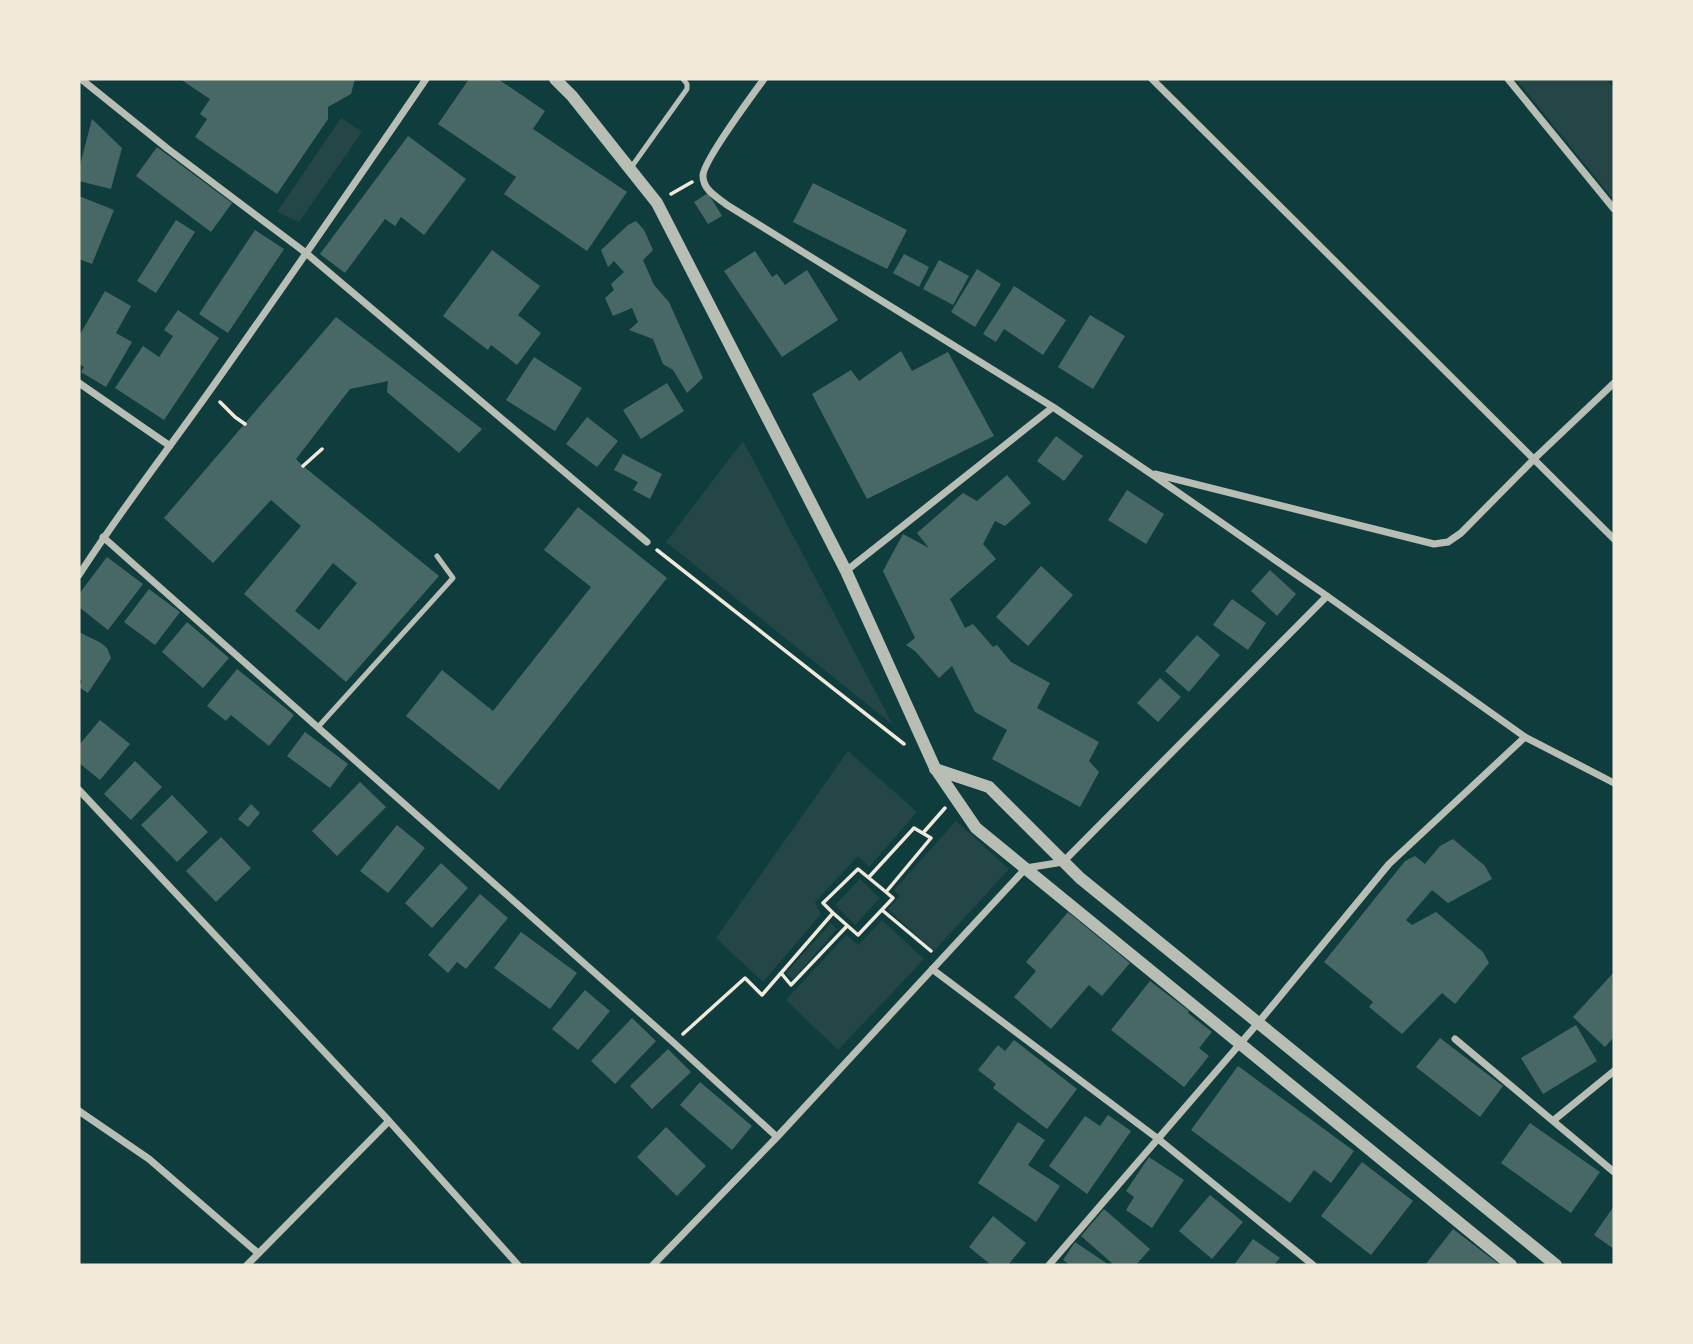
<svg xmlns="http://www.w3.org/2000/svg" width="1693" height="1344" font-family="'Exo 2',sans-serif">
<rect width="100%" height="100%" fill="#0f3d3e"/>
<!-- green -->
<path fill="#244646" d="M 1516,79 L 1606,79 L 1614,89 L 1614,200 Z
M 341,118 L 362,132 L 299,222 L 277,212 Z
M 743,441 L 893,725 L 666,542 Z
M 848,751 L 917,812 L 869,867 L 858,856 L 815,902 L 821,914 L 763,982 L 716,938 Z
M 956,821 L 1009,869 L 934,951 L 888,909 L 900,896 L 894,890 Z
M 860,879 L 880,898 L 855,925 L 835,905 Z
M 882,920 L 924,959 L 838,1050 L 786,1000 L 846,935 L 858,945 Z
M 831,923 L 837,929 L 793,979 L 786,973 Z"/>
<!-- building -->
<path fill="#486865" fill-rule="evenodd" d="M 180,79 L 355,79 L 351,94 L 328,107 L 328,119 L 277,194 L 195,137 L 207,119 L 200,114 L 210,99 Z
M 469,79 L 498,79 L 545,111 L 533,129 L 627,192 L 587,251 L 504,194 L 516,177 L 438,124 Z
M 92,119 L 122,148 L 111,189 L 79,181 L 79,169 Z
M 408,136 L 466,179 L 424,235 L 401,217 L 395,226 L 385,219 L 345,273 L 320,254 Z
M 157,147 L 232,203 L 211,232 L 136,176 Z
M 813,183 L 907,230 L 887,269 L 793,222 Z
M 708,193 L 722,216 L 708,224 L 694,202 Z
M 79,196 L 114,210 L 92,264 L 79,259 Z
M 176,220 L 195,232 L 156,293 L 137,281 Z
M 636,221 L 644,230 L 653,250 L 643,260 L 654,285 L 669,302 L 703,378 L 687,393 L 673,370 L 663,364 L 653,339 L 629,330 L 638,322 L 632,308 L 613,316 L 605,298 L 614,290 L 611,284 L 624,272 L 614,261 L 608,267 L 601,250 L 628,225 Z
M 255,230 L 284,249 L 228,333 L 199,314 Z
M 492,250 L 540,286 L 518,315 L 541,333 L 517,365 L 491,345 L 488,350 L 443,316 Z
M 755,251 L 772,277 L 777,274 L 785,285 L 807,270 L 838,320 L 782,357 L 724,271 Z
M 904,254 L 929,267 L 919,287 L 893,273 Z
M 939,260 L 969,276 L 953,305 L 923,289 Z
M 977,269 L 1001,284 L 975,327 L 951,312 Z
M 1014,286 L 1066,320 L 1043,355 L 1004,329 L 996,342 L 983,334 Z
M 105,291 L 131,306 L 116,333 L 132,342 L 106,387 L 81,372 L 84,367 L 79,364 L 79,336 Z
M 178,310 L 219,338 L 164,420 L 115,388 L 143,346 L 159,357 L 173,336 L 164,330 Z
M 1090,315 L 1125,336 L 1093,389 L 1058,367 Z
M 336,317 L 482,429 L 459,453 L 387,392 L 388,381 L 350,389 L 296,459 L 303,466 L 439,576 L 346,682 L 244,594 L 301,526 L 271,500 L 213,563 L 164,518 ZM 333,563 L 357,583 L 319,630 L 295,611 Z
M 901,351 L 912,371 L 948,352 L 994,436 L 867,499 L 812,394 L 851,370 L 859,381 Z
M 534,357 L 582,388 L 555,431 L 506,400 Z
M 667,383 L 684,411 L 641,439 L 623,410 Z
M 587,417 L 618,441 L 597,467 L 566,444 Z
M 1056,436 L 1083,456 L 1064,481 L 1037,461 Z
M 623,454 L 662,474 L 650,499 L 633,490 L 638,482 L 614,470 Z
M 1007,475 L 1031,503 L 1005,526 L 995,521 L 983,544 L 996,559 L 950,599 L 965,628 L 973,624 L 993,647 L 997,645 L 1011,662 L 1050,683 L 1037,708 L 1099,742 L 1089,761 L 1099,772 L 1080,807 L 992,759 L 1007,730 L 975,712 L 952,666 L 939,678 L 915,651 L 906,645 L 915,638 L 883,571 L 903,534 L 929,548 L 917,533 L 963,493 L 977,501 Z
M 1127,490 L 1164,514 L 1146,544 L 1108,520 Z
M 578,507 L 667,578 L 499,790 L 406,716 L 442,670 L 493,711 L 591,587 L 544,550 Z
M 107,557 L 143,584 L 108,630 L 79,607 L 79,594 Z
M 1041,566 L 1073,595 L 1028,646 L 996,617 Z
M 1270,570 L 1296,594 L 1277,616 L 1251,591 Z
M 149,589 L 180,612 L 155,645 L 124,622 Z
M 1232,599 L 1266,623 L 1248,650 L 1213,625 Z
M 187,622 L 229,658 L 203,688 L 162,652 Z
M 79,632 L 101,643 L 107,648 L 111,658 L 88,693 L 79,687 L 82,681 L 79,679 Z
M 1197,635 L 1220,655 L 1189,692 L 1165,671 Z
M 237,669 L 294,715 L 269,746 L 231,715 L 226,721 L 207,706 Z
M 1160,678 L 1181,697 L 1158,722 L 1137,703 Z
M 100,720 L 130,744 L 100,780 L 79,763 L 79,745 Z
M 305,732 L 348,764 L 330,788 L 287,756 Z
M 135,761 L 162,787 L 131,820 L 104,794 Z
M 360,782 L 386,807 L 337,856 L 312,831 Z
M 172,795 L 208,832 L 177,862 L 141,825 Z
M 251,804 L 260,813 L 248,827 L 238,819 Z
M 397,825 L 425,848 L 388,893 L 360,871 Z
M 221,837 L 251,868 L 216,902 L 186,871 Z
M 1453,839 L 1485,866 L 1492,879 L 1448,903 L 1432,890 L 1406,920 L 1412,925 L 1436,912 L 1483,952 L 1489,963 L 1455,1004 L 1442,993 L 1402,1034 L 1369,1007 L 1373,1002 L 1324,962 L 1405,861 L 1415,856 L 1425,864 L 1440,846 Z
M 441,863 L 468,888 L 432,928 L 405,903 Z
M 480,894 L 508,918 L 466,969 L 457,962 L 448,973 L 428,955 Z
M 1068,912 L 1130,963 L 1102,996 L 1089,985 L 1051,1029 L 1014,997 L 1036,971 L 1026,962 Z
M 521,932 L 577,973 L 550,1009 L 494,968 Z
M 1614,972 L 1614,1037 L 1605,1047 L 1573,1017 Z
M 1150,981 L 1189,1011 L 1188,1013 L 1212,1032 L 1199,1048 L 1209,1056 L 1184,1087 L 1111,1030 Z
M 585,990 L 610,1011 L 578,1050 L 552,1029 Z
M 632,1018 L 656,1041 L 615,1084 L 591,1061 Z
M 1576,1025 L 1597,1061 L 1543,1094 L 1521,1058 Z
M 1440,1038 L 1503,1086 L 1480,1117 L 1416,1067 Z
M 1014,1040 L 1077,1089 L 1047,1129 L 993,1088 L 996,1084 L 978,1070 L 998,1045 L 1005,1051 Z
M 668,1049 L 691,1072 L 652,1109 L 630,1086 Z
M 1238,1066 L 1354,1151 L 1331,1183 L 1314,1170 L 1290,1203 L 1191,1130 Z
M 700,1082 L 752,1126 L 732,1150 L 680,1105 Z
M 1108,1115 L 1131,1131 L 1087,1194 L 1049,1166 L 1085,1116 L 1100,1126 Z
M 1018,1122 L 1045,1140 L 1028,1165 L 1060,1186 L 1036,1222 L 978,1183 Z
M 1530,1123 L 1600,1172 L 1571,1213 L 1501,1163 Z
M 666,1127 L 706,1166 L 677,1196 L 637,1157 Z
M 1149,1157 L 1184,1180 L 1152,1228 L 1126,1210 L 1134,1197 L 1126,1191 Z
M 1362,1162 L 1413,1201 L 1371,1255 L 1321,1216 Z
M 1210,1195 L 1243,1222 L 1212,1259 L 1179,1231 Z
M 1614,1206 L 1614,1249 L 1594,1235 Z
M 1104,1209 L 1150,1249 L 1136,1265 L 1114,1265 L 1081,1236 Z
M 993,1216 L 1026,1243 L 1008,1265 L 991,1265 L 969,1247 Z
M 1453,1229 L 1500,1265 L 1425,1265 Z
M 1253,1239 L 1280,1258 L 1274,1265 L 1234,1265 Z
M 1075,1242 L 1109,1265 L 1070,1265 L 1063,1260 Z"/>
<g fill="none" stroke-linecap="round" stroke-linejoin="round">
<!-- path -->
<path stroke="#f1e9da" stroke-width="3.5" d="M 671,194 L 692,182
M 220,402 L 235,417 L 245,424
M 303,466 L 322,449
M 657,550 L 904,744
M 923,833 L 945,808
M 882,910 L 931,951
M 833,913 L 858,935 L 893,898 L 886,892
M 781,973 L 791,985 L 847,926
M 683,1034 L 745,978 L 762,995 L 833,913 L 823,903 L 858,869 L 886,892 L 931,838 L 914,828 L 869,877"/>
<!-- service -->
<path stroke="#b8beb3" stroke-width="5" d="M 630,169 L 687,89 L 687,84 L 683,79
M 318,727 L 453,578 L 437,556"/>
<!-- minor -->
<path stroke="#b8beb3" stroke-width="7" d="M 81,79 L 168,149 L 306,253 L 647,542
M 764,79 C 753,94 702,163 703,176 C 703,190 717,197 727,205 L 1053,407 L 1150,473 L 1327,596 L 1525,737 L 1614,783
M 1152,79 L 1614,539
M 1508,79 L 1614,209
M 79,383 L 170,446
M 1155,474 L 1434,544 L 1448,542 L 1461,533 L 1535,458 L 1614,383
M 103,537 L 674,1043 L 777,1137
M 846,571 L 1053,407
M 79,575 C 120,511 167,451 211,389 C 284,286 355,183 426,79
M 79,790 L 389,1121 L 518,1265
M 932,969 L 1157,1138 L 1313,1265
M 1455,1039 L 1614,1172
M 79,1111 L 149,1159 L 258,1253
M 1554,1120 L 1614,1071
M 247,1265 L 389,1121
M 653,1265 L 777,1137 L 1026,868 L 1063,862 L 1327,596
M 1049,1265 L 1258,1023 L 1389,864 L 1525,737"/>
<!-- tertiary -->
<path stroke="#b8beb3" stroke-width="12" d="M 555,79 L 572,96 L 657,203 L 846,571 L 935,768 L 976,828 L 1511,1265
M 935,769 L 989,787 L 1080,878 L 1556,1265"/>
</g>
<!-- border -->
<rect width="1693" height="1344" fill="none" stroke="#f1e9da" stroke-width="161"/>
</svg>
